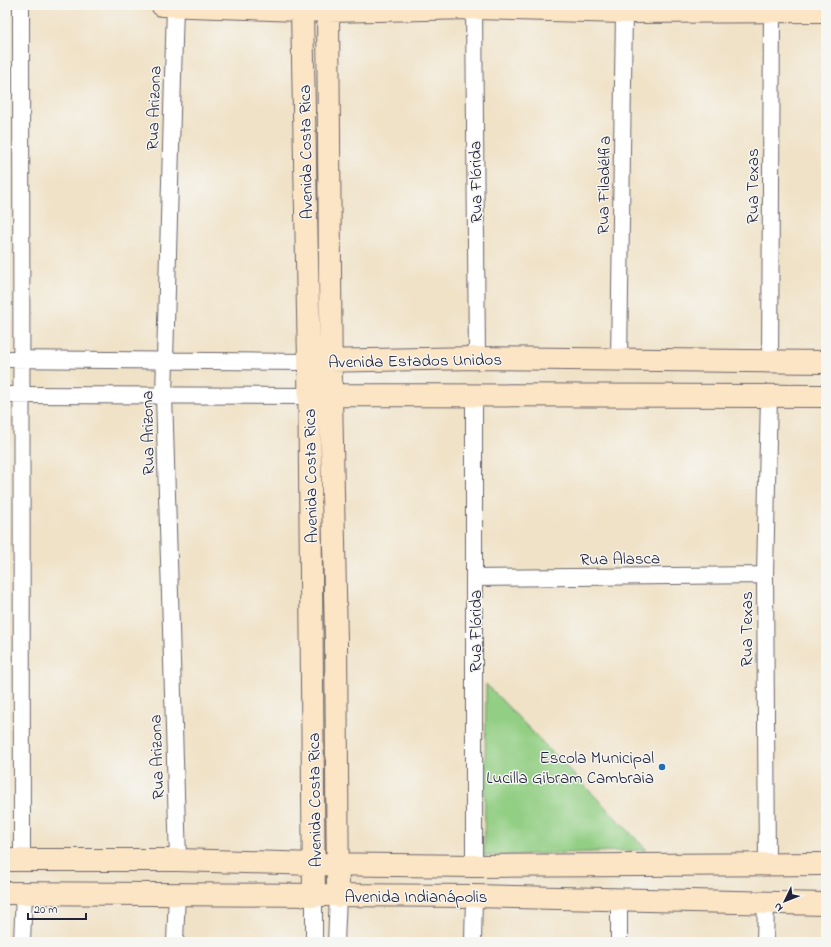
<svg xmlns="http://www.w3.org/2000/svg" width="831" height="947" font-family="'Indie Flower',sans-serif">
<rect width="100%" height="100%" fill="#f6f6f2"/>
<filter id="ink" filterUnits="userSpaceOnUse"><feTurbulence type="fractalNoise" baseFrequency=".025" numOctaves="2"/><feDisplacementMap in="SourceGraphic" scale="8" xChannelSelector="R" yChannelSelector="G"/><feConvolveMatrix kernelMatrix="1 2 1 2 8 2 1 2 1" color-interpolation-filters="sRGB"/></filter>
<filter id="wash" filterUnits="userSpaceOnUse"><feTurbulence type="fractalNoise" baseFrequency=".012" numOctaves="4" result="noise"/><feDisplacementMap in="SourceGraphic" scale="16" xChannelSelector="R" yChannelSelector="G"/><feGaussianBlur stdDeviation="0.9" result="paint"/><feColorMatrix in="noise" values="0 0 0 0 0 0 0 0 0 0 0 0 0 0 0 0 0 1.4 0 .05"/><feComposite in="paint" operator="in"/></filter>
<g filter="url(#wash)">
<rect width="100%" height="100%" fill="#f0e2c7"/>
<!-- green -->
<path fill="#92ce83" stroke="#5a785f" d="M 486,684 L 647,850 L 484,856 Z"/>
</g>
<g filter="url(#ink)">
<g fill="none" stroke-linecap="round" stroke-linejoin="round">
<!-- street casing -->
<g stroke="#6a656c" stroke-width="18">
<path id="street" d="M 21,5 L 22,860
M 175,6 L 164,395 L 178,860
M 474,8 L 477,358
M 5,359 L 309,362
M 619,360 L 624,12
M 770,361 L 772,11
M 5,395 L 309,396
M 475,578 L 765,575
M 767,863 L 765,575 L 769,395
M 474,866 L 474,396
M 22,942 L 24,893
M 175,942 L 177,893
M 314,942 L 314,896
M 336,942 L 338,896
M 473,942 L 474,896
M 619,942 L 619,899
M 765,942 L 766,903"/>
</g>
<!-- secondary casing -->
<g stroke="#6a656c" stroke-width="24">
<path id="secondary" d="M 162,5 L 328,11 L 474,8 L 624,12 L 826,11
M 302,10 L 309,362 L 314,896
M 328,11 L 331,395 L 336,641 L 338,896
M 317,361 L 477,358 L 826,362
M 316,395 L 826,396
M 5,860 L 178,860 L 315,864 L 474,866 L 826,864
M 5,893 L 474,896 L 826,904"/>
</g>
<!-- street -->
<use href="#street" stroke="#fff" stroke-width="16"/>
<!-- secondary -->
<use href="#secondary" stroke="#fce5c4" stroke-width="22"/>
</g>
</g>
<!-- markers -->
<circle fill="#1f6fb2" stroke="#f6f6f2" stroke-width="1.5" cx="662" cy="767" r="4"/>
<g text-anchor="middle" stroke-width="3" stroke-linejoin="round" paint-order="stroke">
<!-- street labels -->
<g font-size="17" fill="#22223b" stroke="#f6f6f2">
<text transform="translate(153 108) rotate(-88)" y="6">Rua Arizona</text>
<text transform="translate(305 152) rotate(-91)" y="6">Avenida Costa Rica</text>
<text transform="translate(475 182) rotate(-91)" y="6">Rua Flórida</text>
<text transform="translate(603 185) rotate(-89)" y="6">Rua Filadélfia</text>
<text transform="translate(752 186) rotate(-90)" y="6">Rua Texas</text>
<text transform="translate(415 360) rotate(-1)" y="6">Avenida Estados Unidos</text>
<text transform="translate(147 433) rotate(-91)" y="6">Rua Arizona</text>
<text transform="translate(310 476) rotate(-91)" y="6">Avenida Costa Rica</text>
<text transform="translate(620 558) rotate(-1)" y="6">Rua Alasca</text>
<text transform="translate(746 629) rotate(-90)" y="6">Rua Texas</text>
<text transform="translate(475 631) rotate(-90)" y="6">Rua Flórida</text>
<text transform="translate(156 757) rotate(-92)" y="6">Rua Arizona</text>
<text transform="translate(314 800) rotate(-91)" y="6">Avenida Costa Rica</text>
<text x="416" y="902">Avenida Indianápolis</text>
</g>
<!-- poi labels -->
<g font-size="17" fill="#22223b" stroke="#f6f6f2" text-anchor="end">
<text x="654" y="763">Escola Municipal<tspan x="654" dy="20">Lucilla Gibram Cambraia</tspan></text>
</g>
</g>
<!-- margin -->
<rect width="831" height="947" fill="none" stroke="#f6f6f2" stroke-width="20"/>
<!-- north arrow -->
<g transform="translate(785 901) rotate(227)" stroke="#f6f6f2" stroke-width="3" paint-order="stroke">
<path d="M0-3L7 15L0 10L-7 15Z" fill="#22223b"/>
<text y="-6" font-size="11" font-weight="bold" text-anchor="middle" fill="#22223b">N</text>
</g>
<!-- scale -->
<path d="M28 913v6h58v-6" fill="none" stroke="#22223b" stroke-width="2"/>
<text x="34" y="913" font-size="12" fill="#22223b" stroke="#f6f6f2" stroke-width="3" paint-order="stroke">20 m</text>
</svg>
